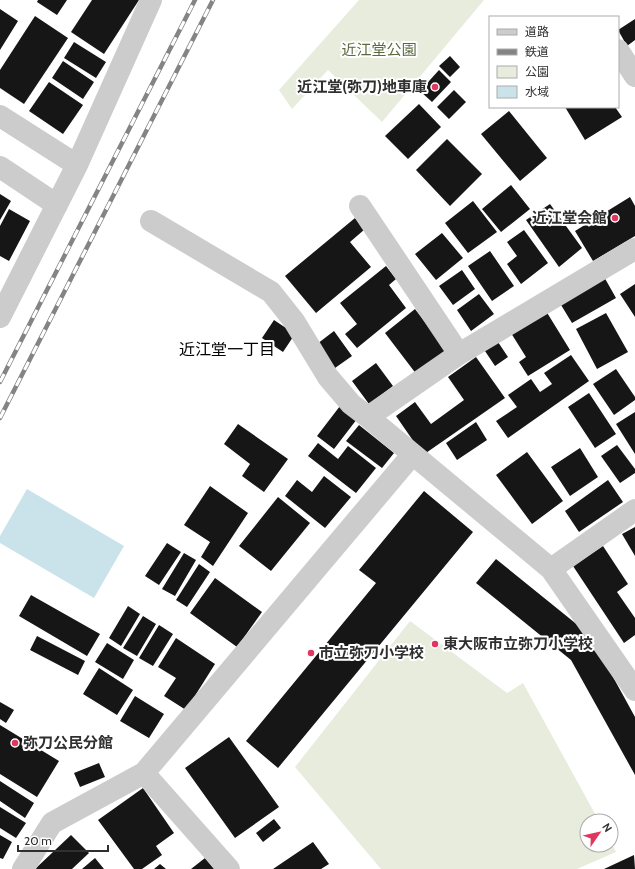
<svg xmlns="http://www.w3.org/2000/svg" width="635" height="869" font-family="Cabin,'Noto Sans JP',sans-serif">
<rect width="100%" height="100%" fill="#fff"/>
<!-- green -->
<path fill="#e7ecdd" d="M 359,0 L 484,0 L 382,122 L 328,70 L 292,109 L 279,90 Z
M 410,621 L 507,693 L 523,683 L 599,821 L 587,821 L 587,845 L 611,845 L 611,843 L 616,852 L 577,869 L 381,869 L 295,767 Z"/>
<!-- water -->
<path fill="#cae3eb" d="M 27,489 L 124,546 L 94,598 L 0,543 L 0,536 Z"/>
<!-- building -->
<path fill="#161616" d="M 38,0 L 67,0 L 57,15 L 37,2 Z
M 92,0 L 139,0 L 104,54 L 71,32 Z
M 0,9 L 18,21 L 0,50 Z
M 35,16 L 68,38 L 24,104 L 0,88 L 0,70 Z
M 635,19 L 635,40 L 627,46 L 618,30 Z
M 74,42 L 106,62 L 96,78 L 64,58 Z
M 450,56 L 460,67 L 450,77 L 439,66 Z
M 63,61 L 94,82 L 83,99 L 52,78 Z
M 439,70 L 451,82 L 432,102 L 420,91 Z
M 49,82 L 83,105 L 63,134 L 29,111 Z
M 454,90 L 466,102 L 449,119 L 437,107 Z
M 419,104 L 441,127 L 408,159 L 385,136 Z
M 565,107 L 615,107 L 622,117 L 585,140 Z
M 509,111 L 547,158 L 520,181 L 481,134 Z
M 447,139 L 482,174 L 450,206 L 416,170 Z
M 511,185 L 530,209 L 501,232 L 482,209 Z
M 0,194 L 11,201 L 0,220 Z
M 630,197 L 635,206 L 635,236 L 593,261 L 575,231 Z
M 473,201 L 497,232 L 468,253 L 445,223 Z
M 550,204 L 582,248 L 559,267 L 526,220 Z
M 9,209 L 30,221 L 9,261 L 0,256 L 0,226 Z
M 355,218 L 365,229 L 350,242 L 371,267 L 316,313 L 285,276 Z
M 524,230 L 548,263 L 521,284 L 507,264 L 517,256 L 507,242 Z
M 442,233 L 463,258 L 436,280 L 415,254 Z
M 490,251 L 514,286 L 492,301 L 468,266 Z
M 386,266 L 396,279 L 389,285 L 406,308 L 357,348 L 345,334 L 357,324 L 340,303 Z
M 462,270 L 475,289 L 453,305 L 439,286 Z
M 603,275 L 616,298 L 572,323 L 558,300 Z
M 635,284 L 635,317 L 620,294 Z
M 479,294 L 494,314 L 471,331 L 457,310 Z
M 415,309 L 447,351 L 417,375 L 385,333 Z
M 546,311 L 570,350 L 528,376 L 519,362 L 526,357 L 511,333 Z
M 606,313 L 628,352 L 597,369 L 576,329 Z
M 274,320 L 295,334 L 283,352 L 262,338 Z
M 334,331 L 352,356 L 335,368 L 317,344 Z
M 496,339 L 508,357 L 495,366 L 483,348 Z
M 571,355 L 589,381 L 508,438 L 496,421 L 517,407 L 508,395 L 531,379 L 540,392 L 552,384 L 544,373 Z
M 476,357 L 505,398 L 423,455 L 396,416 L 415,402 L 431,424 L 464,400 L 448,377 Z
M 376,363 L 393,386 L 369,404 L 352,381 Z
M 616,369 L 635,397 L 635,400 L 614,415 L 593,384 Z
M 589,393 L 616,434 L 595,448 L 568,407 Z
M 340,406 L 357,419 L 334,449 L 317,436 Z
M 635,412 L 635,454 L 616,424 Z
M 476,422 L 487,440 L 457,460 L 446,443 Z
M 238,424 L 288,459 L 264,492 L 242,476 L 250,464 L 224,444 Z
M 359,425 L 394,453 L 382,468 L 346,441 Z
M 318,443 L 338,459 L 348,446 L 376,468 L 356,493 L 308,456 Z
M 617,445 L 635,469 L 635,473 L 620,483 L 601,456 Z
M 580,448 L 598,477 L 570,496 L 551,467 Z
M 527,452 L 563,501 L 532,524 L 496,475 Z
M 324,476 L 351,497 L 325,528 L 285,496 L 297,480 L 312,492 Z
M 608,480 L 623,502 L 579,532 L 565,511 Z
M 210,486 L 248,513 L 213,566 L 201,557 L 210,542 L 184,525 Z
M 424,491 L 473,532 L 278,768 L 246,741 L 376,583 L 359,570 Z
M 278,497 L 310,523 L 271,571 L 239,546 Z
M 635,527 L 635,556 L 622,534 Z
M 167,543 L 181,552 L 159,585 L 145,576 Z
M 603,546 L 628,584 L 617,592 L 635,618 L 635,635 L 624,643 L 573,566 Z
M 184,553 L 196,560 L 175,596 L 162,589 Z
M 496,559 L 590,635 L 635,717 L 635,775 L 571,660 L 476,583 Z
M 199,564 L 210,572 L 187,607 L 176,600 Z
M 215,578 L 262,612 L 237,647 L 190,613 Z
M 31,595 L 100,634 L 87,656 L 19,616 Z
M 128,606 L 140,614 L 121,646 L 109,638 Z
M 143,616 L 156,624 L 137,656 L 123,648 Z
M 159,625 L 173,634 L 153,666 L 139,658 Z
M 37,636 L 85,661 L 78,675 L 30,650 Z
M 176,638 L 215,664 L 186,710 L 164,696 L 176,678 L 158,667 Z
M 107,643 L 134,660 L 123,679 L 95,662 Z
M 99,668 L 133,690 L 117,715 L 83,694 Z
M 135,696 L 164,714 L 149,738 L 120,721 Z
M 0,702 L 14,710 L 6,723 L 0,719 Z
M 0,725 L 59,761 L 37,797 L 0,774 Z
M 229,737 L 279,807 L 235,838 L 185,768 Z
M 99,763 L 105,777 L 80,787 L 74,773 Z
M 0,781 L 34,803 L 25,818 L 0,801 Z
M 143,788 L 174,833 L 156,846 L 162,855 L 142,869 L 134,869 L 98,820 Z
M 0,807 L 26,823 L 16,838 L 0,828 Z
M 274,819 L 281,828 L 263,842 L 256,833 Z
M 0,835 L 12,842 L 3,859 L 0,858 Z
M 71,835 L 89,853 L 72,869 L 35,869 Z
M 313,842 L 329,864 L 321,869 L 273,869 Z
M 634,855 L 635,869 L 604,869 Z
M 95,858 L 104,869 L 82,869 Z
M 205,858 L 214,869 L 191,869 Z
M 160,864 L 166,869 L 154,869 Z"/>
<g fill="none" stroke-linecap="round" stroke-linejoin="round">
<!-- minor -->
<path stroke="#ccc" stroke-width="22" d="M 618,50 L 635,76
M 0,116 L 77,165
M 0,167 L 57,205
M 360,206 L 459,354
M 151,221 L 271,292 L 294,321 L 328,377 L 351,404 L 368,417
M 635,249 L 459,354 L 368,417 L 551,569 L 635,690
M 0,317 L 77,165 L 151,0
M 551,569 L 635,510
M 144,773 L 229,869
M 23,869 L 52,823 L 144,773 L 412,455"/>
<!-- rail casing -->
<g stroke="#848484" stroke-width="4.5">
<path id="rail" d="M 0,382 L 195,0
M 0,418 L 213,0"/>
</g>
<!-- rail -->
<use href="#rail" stroke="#fff" stroke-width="3" stroke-dasharray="9" stroke-linecap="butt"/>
</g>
<!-- markers -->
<g fill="#e1365e" stroke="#fff" stroke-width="1.5">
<circle cx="435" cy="87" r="4"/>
<circle cx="615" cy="218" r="4"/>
<circle cx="435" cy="644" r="4"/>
<circle cx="311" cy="653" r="4"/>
<circle cx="15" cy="743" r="4"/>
</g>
<g text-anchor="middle" stroke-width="4" stroke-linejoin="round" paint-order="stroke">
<!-- park labels -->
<g font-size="15" fill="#596a3d" stroke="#fff">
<text x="379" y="55">近江堂公園</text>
</g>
<!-- poi labels -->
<g font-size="15" font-weight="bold" fill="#2f2f2f" stroke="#fff" text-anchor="start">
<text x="427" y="92" text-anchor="end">近江堂(弥刀)地車庫</text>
<text x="607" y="223" text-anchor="end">近江堂会館</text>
<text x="443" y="649">東大阪市立弥刀小学校</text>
<text x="319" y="658">市立弥刀小学校</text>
<text x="23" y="748">弥刀公民分館</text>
</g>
<!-- neighbourhood labels -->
<g font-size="16" fill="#000" stroke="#fff">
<text x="227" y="355">近江堂一丁目</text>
</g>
</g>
<!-- legend -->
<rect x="489" y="16" width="130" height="92" fill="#ffffff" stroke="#acacac"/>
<rect x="497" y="29" width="20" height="6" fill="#cccccc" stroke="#acacac"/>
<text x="525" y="36" font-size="12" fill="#2f2f2f">道路</text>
<rect x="497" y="49" width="20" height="6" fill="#848484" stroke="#acacac"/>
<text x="525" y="56" font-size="12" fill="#2f2f2f">鉄道</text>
<rect x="497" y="66" width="20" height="12" fill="#e7ecdd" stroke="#acacac"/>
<text x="525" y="76" font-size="12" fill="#2f2f2f">公園</text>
<rect x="497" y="86" width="20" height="12" fill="#cae3eb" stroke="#acacac"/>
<text x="525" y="96" font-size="12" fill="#2f2f2f">水域</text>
<!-- north arrow -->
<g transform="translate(599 833) rotate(56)"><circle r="19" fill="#ffffff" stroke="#acacac"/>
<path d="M0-3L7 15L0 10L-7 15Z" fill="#e1365e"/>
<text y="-6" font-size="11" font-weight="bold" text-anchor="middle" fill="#2f2f2f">N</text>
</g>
<!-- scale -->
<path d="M18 845v6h90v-6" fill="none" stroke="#2f2f2f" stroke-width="2"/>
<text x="24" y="845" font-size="12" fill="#2f2f2f" stroke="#ffffff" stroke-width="3" paint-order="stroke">20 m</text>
</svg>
